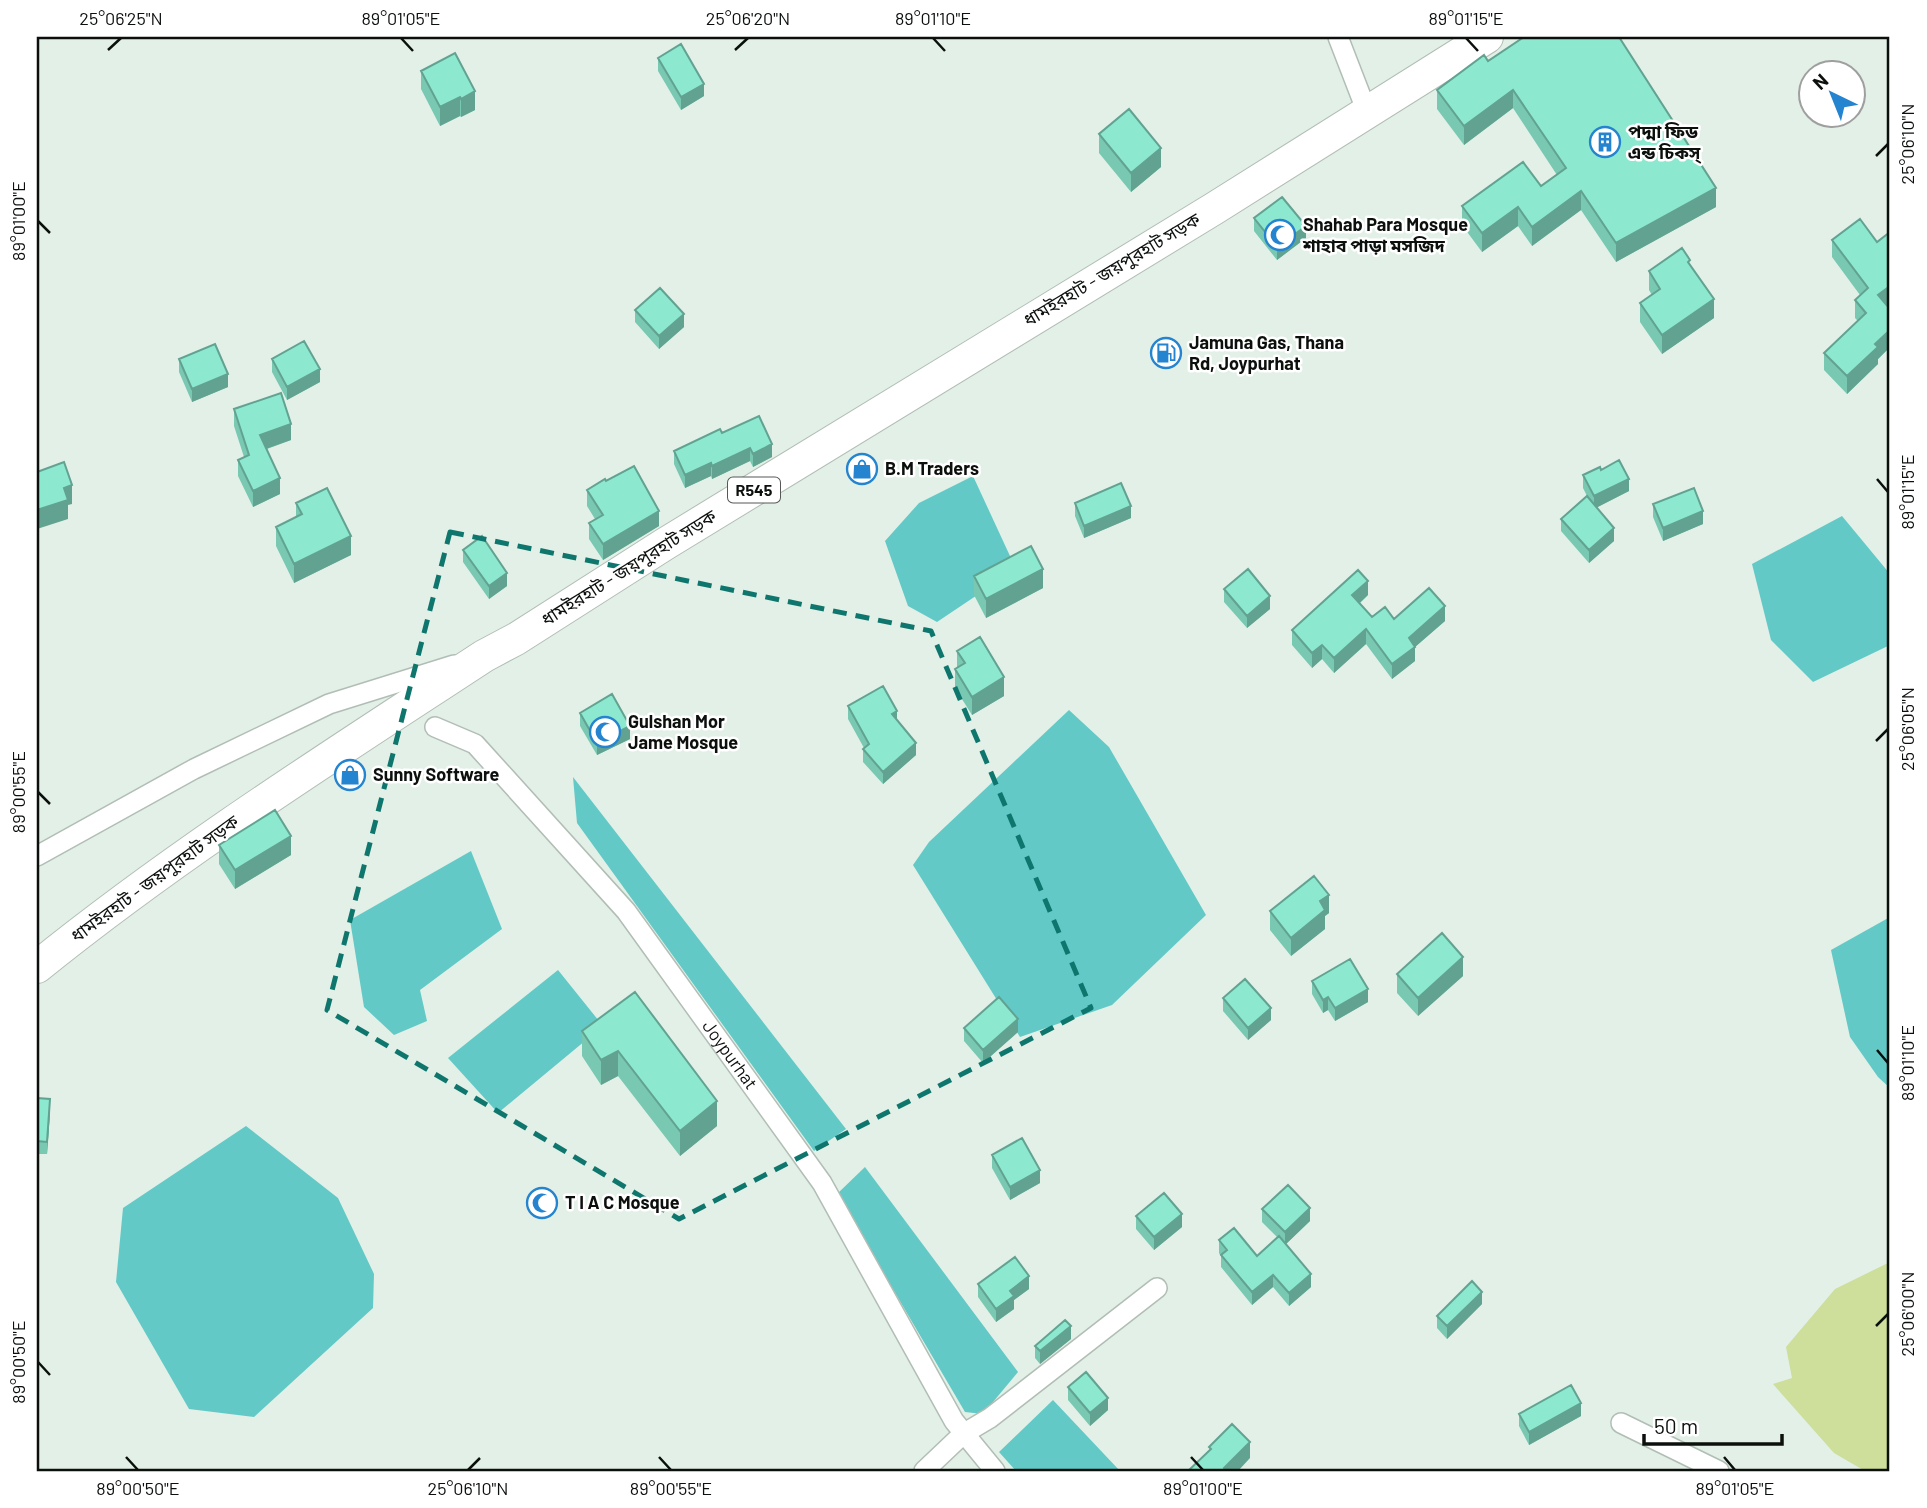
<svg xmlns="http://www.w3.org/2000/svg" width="1927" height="1508" font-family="Barlow,'Noto Sans Bengali',sans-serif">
<rect width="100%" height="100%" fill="#e2f0e7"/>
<!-- green -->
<path fill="#cede9b" d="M 1890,1262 L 1890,1471 L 1865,1471 L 1834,1453 L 1773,1384 L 1792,1378 L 1786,1347 L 1835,1289 Z"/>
<!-- water -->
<path fill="#62c9c7" d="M 973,476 L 1016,569 L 937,622 L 908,606 L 885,541 L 919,503 Z
M 1842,516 L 1890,574 L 1890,645 L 1813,682 L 1771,640 L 1752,564 Z
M 1069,710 L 1109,747 L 1206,915 L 1112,1005 L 1020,1037 L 913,865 L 929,842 Z
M 573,777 L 846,1129 L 814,1151 L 577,823 Z
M 471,851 L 502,929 L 420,990 L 427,1021 L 394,1035 L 364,1007 L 350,920 Z
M 1890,917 L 1890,1088 L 1878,1077 L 1850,1037 L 1831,950 Z
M 558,970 L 603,1026 L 498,1113 L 448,1058 Z
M 246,1126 L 338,1198 L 374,1274 L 373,1308 L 254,1417 L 189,1409 L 116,1282 L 123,1208 Z
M 865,1167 L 1018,1372 L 983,1414 L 965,1412 L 837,1194 Z
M 1053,1400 L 1120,1471 L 1016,1471 L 999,1452 Z"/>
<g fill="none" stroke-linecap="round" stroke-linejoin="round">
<!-- minor casing -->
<g stroke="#b1beb5" stroke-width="22">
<g id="minor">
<path d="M 1338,37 L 1367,112"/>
<path id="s1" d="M 435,727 L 475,744 L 626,911 L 822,1183 L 954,1421 L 995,1471"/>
<path d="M 37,856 L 194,769 L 329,704 L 454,665"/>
<path d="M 1621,1423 L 1719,1471"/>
<path d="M 924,1471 L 963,1434 L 990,1418 L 1157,1288"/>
</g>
</g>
<!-- primary casing -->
<g stroke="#b1beb5" stroke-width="34">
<path id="primary" d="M 37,967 C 178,853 333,755 484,656 L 516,639 L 665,544 L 1215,208 L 1487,37"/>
</g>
<!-- minor -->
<use href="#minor" stroke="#fff" stroke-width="19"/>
<!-- primary -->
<use href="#primary" stroke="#fff" stroke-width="32"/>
</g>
<!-- wall -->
<path fill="#78c8b2" d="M 455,53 L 475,110 L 461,117 L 460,116 L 440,126 L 421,89 L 421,71 Z
M 658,58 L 704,96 L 681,110 L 658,71 Z
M 1488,61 L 1716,207 L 1616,262 L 1581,210 L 1532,246 L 1518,226 L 1482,252 L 1462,225 L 1462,206 L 1541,186 L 1557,175 L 1513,108 L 1464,145 L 1437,109 L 1437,90 Z
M 1099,134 L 1161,167 L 1131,192 L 1099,153 Z
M 1254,218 L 1306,238 L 1277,260 L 1254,231 Z
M 1832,240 L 1890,309 L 1890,347 L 1878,359 L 1878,364 L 1847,394 L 1824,370 L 1824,353 L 1858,321 L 1855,318 L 1855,300 L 1860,295 L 1832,257 Z
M 1690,265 L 1714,318 L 1662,354 L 1640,322 L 1640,303 L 1652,295 L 1649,290 L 1649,271 Z
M 635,310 L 684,327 L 659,349 L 635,322 Z
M 179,359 L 228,387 L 192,402 L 179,372 Z
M 272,359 L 320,382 L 287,400 L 272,372 Z
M 234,409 L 291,440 L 267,449 L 280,494 L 253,507 L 238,476 L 238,460 L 244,457 L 234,426 Z
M 722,433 L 772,457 L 753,467 L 750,461 L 712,479 L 711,476 L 685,488 L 674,464 L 674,451 Z
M 1601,470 L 1629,491 L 1597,507 L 1614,541 L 1589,563 L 1561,531 L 1561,519 L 1587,496 L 1583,488 L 1583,475 Z
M 587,490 L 659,526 L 603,560 L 589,539 L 589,523 L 595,519 L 587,506 Z
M 296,503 L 351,555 L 294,583 L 276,546 L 276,527 L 296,517 Z
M 1075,503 L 1131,518 L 1084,538 L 1075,516 Z
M 1653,504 L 1703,524 L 1663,541 L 1653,517 Z
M 463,550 L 507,586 L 489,599 L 463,562 Z
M 974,576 L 1043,588 L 986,618 L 974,595 Z
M 1224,589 L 1270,609 L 1247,628 L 1224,602 Z
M 1368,595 L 1360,603 L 1372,617 L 1445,621 L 1415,647 L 1415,661 L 1392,679 L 1366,644 L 1334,673 L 1322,659 L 1312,668 L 1292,645 L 1292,630 Z
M 957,651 L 1004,696 L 972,715 L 955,688 L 955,669 L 957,668 Z
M 848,706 L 897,720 L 916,755 L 883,784 L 863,762 L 863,749 L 864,748 L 848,719 Z
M 580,713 L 630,739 L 597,755 L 580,726 Z
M 219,845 L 291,855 L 235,889 L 219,864 Z
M 1270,911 L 1329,913 L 1325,916 L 1325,929 L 1291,956 L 1270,930 Z
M 1397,974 L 1463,976 L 1418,1016 L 1397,993 Z
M 1312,981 L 1368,1002 L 1335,1021 L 1328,1010 L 1323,1013 L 1312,994 Z
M 635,992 L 717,1126 L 680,1156 L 618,1076 L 601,1085 L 582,1056 L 582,1031 Z
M 1223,998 L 1271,1020 L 1248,1040 L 1223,1011 Z
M 964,1028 L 1018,1032 L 983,1063 L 964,1041 Z
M 37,1098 L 50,1112 L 47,1154 L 37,1154 Z
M 992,1155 L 1040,1183 L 1010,1200 L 992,1168 Z
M 1262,1209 L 1310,1221 L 1286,1244 L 1311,1287 L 1289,1306 L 1273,1287 L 1252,1305 L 1221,1267 L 1221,1256 L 1219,1253 L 1219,1240 L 1257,1256 L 1278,1238 L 1262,1222 Z
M 1136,1216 L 1182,1227 L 1154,1250 L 1136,1229 Z
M 978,1284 L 1029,1289 L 1014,1300 L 1014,1309 L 996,1322 L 978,1297 Z
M 1482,1304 L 1447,1339 L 1437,1328 L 1437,1316 Z
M 1071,1339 L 1040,1364 L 1035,1358 L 1035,1346 Z
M 1068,1387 L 1108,1410 L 1090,1426 L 1068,1400 Z
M 1519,1414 L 1581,1416 L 1529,1445 L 1519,1426 Z"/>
<!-- shaded-wall -->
<path fill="#62a291" d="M 704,84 L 704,96 L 681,110 L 681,97 Z
M 1513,90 L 1513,108 L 1464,145 L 1464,126 Z
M 475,91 L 475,110 L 461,117 L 461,99 Z
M 460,97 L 460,116 L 440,126 L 440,107 Z
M 1161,148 L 1161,167 L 1131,192 L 1131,173 Z
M 1716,188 L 1716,207 L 1616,262 L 1616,243 Z
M 1581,191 L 1581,210 L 1532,246 L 1532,227 Z
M 1518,207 L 1518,226 L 1482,252 L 1482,233 Z
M 1306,226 L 1306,238 L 1277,260 L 1277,247 Z
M 1890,286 L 1890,303 L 1878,312 L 1878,295 Z
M 1714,299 L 1714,318 L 1662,354 L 1662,335 Z
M 684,314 L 684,327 L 659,349 L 659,336 Z
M 1890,330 L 1890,347 L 1878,359 L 1878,364 L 1847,394 L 1847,376 L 1875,344 Z
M 320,369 L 320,382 L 287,400 L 287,387 Z
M 228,374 L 228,387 L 192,402 L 192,389 Z
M 291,424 L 291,440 L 260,451 L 260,435 Z
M 772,444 L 772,457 L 753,467 L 753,454 Z
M 750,448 L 750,461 L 712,479 L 712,466 Z
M 711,463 L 711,476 L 685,488 L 685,475 Z
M 280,478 L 280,494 L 253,507 L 253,491 Z
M 1629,479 L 1629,491 L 1594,509 L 1594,496 Z
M 72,485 L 72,504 L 68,505 L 68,519 L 37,529 L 37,510 L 64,488 Z
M 1131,506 L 1131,518 L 1084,538 L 1084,526 Z
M 659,511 L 659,526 L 603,560 L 603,544 Z
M 1703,511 L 1703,524 L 1663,541 L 1663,528 Z
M 1614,528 L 1614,541 L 1589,563 L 1589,550 Z
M 351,536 L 351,555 L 294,583 L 294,564 Z
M 1043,569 L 1043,588 L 986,618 L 986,599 Z
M 507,573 L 507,586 L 489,599 L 489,586 Z
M 1368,581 L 1368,595 L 1352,610 L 1352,595 Z
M 1270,596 L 1270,609 L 1247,628 L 1247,616 Z
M 1445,606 L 1445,621 L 1415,647 L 1415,661 L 1392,679 L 1392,664 L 1409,638 Z
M 1366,629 L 1366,644 L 1334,673 L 1334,658 Z
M 1322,645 L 1322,659 L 1312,668 L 1312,653 Z
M 1004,677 L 1004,696 L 972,715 L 972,697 Z
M 897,711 L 897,724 L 892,714 Z
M 630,726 L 630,739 L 597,755 L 597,743 Z
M 916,743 L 916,755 L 883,784 L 883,772 Z
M 291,836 L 291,855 L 235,889 L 235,870 Z
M 1329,895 L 1329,913 L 1325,916 L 1325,929 L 1291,956 L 1291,938 L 1320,901 Z
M 1463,957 L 1463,976 L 1418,1016 L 1418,998 Z
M 1368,989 L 1368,1002 L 1335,1021 L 1335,1008 Z
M 1328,997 L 1328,1010 L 1323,1013 L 1323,1000 Z
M 1271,1008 L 1271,1020 L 1248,1040 L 1248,1028 Z
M 1018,1019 L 1018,1032 L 983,1063 L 983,1050 Z
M 618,1051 L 618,1076 L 601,1085 L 601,1060 Z
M 50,1099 L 50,1112 L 47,1154 L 47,1142 Z
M 717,1101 L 717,1126 L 680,1156 L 680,1131 Z
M 1040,1170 L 1040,1183 L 1010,1200 L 1010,1187 Z
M 1310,1208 L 1310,1221 L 1285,1245 L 1285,1232 Z
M 1182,1214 L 1182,1227 L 1154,1250 L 1154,1237 Z
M 1311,1274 L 1311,1287 L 1289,1306 L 1289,1293 Z
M 1273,1275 L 1273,1287 L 1252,1305 L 1252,1292 Z
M 1029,1276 L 1029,1289 L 1014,1300 L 1014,1309 L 996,1322 L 996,1309 L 1010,1291 Z
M 1482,1292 L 1482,1304 L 1447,1339 L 1447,1326 Z
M 1071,1326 L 1071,1339 L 1040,1364 L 1040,1351 Z
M 1108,1398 L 1108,1410 L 1090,1426 L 1090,1413 Z
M 1581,1403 L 1581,1416 L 1529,1445 L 1529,1432 Z
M 1250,1442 L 1250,1458 L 1238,1471 L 1224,1471 L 1224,1468 Z"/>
<!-- building -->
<path fill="#8ce8cf" stroke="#62a291" stroke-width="2" d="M 1524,37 L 1619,37 L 1716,188 L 1616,243 L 1581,191 L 1532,227 L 1518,207 L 1482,233 L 1462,206 L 1523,162 L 1541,186 L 1566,168 L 1513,90 L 1464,126 L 1437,90 L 1484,55 L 1488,61 Z
M 681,44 L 704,84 L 681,97 L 658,58 Z
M 455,53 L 475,91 L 461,99 L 460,97 L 440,107 L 421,71 Z
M 1129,109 L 1161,148 L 1131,173 L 1099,134 Z
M 1282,197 L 1306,226 L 1277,247 L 1254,218 Z
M 1860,219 L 1877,242 L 1890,232 L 1890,286 L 1878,295 L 1890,309 L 1890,330 L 1875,344 L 1878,347 L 1847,376 L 1824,353 L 1866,313 L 1855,300 L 1868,288 L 1832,240 Z
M 1682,248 L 1690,260 L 1688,262 L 1714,299 L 1662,335 L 1640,303 L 1660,289 L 1649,271 Z
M 660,288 L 684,314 L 659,336 L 635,310 Z
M 304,341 L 320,369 L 287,387 L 272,359 Z
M 215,344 L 228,374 L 192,389 L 179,359 Z
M 281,393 L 291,424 L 260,435 L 280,478 L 253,491 L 238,460 L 249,455 L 234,409 Z
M 759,416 L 772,444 L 753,454 L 750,448 L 712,466 L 711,463 L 685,475 L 674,451 L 720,429 L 722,433 Z
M 1619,460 L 1629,479 L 1594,496 L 1583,475 L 1600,467 L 1601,470 Z
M 64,462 L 72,485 L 64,488 L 68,500 L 37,510 L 37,472 Z
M 634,466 L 659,511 L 603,544 L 589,523 L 603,515 L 587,490 L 605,479 L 606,481 Z
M 1121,483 L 1131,506 L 1084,526 L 1075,503 Z
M 327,488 L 351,536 L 294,564 L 276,527 L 302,514 L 296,503 Z
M 1694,488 L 1703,511 L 1663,528 L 1653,504 Z
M 1587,496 L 1614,528 L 1589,550 L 1561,519 Z
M 482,536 L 507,573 L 489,586 L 463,550 Z
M 1031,546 L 1043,569 L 986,599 L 974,576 Z
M 1248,569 L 1270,596 L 1247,616 L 1224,589 Z
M 1358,570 L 1368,581 L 1352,595 L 1372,617 L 1385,607 L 1394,619 L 1429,588 L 1445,606 L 1409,638 L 1415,647 L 1392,664 L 1366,629 L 1334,658 L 1322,645 L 1312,653 L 1292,630 Z
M 980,637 L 1004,677 L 972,697 L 955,669 L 965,663 L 957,651 Z
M 883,686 L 897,711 L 892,714 L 916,743 L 883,772 L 863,749 L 869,744 L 848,706 Z
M 612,694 L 630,726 L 597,743 L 580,713 Z
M 275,810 L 291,836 L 235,870 L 219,845 Z
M 1314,876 L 1329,895 L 1320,901 L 1325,910 L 1291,938 L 1270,911 Z
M 1442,933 L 1463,957 L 1418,998 L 1397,974 Z
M 1350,959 L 1368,989 L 1335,1008 L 1328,997 L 1323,1000 L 1312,981 Z
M 1245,979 L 1271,1008 L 1248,1028 L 1223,998 Z
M 635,992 L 717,1101 L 680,1131 L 618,1051 L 601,1060 L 582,1031 Z
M 999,997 L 1018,1019 L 983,1050 L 964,1028 Z
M 37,1098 L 50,1099 L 47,1142 L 37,1141 Z
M 1022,1138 L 1040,1170 L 1010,1187 L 992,1155 Z
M 1288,1185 L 1310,1208 L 1285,1232 L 1262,1209 Z
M 1164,1193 L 1182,1214 L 1154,1237 L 1136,1216 Z
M 1234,1228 L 1257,1256 L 1279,1236 L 1311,1274 L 1289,1293 L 1273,1275 L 1252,1292 L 1221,1255 L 1227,1250 L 1219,1240 Z
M 1015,1257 L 1029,1276 L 1010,1291 L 1014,1296 L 996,1309 L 978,1284 Z
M 1472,1281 L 1482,1292 L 1447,1326 L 1437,1316 Z
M 1065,1320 L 1071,1326 L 1040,1351 L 1035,1346 Z
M 1086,1372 L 1108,1398 L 1090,1413 L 1068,1387 Z
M 1571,1385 L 1581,1403 L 1529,1432 L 1519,1414 Z
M 1232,1424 L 1250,1442 L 1224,1468 L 1227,1471 L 1188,1471 L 1211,1449 L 1209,1447 Z"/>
<!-- marked area -->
<path fill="none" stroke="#0f766e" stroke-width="5" stroke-dasharray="14 9" stroke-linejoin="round" d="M 450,532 L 931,631 L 1091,1008 L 679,1219 L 327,1010 Z"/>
<!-- ticks -->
<path fill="none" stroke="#0c100d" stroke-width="2.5" d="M 401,38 L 413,51M 933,38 L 945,51M 1466,38 L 1478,51M 108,50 L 121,38M 735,50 L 748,38M 1876,156 L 1888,144M 38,221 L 50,233M 1877,479 L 1888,492M 1876,741 L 1888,729M 38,792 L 50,804M 1877,1050 L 1888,1063M 1876,1326 L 1888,1314M 38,1362 L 50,1375M 126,1457 L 138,1470M 659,1457 L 671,1470M 1191,1457 L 1203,1470M 1724,1457 L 1735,1470M 468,1470 L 480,1458"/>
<!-- icons -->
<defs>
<g id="building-ring" transform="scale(1.575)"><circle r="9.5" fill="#fff" stroke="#2584d0" stroke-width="1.5"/><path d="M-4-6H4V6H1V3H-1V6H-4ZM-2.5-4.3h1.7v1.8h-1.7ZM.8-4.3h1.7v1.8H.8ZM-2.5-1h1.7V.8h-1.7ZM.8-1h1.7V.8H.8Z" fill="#2584d0"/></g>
<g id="mosque-ring" transform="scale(1.575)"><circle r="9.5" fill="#fff" stroke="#2584d0" stroke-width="1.5"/><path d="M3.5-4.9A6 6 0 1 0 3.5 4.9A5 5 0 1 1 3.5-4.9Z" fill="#2584d0"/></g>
<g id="fuel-ring" transform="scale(1.575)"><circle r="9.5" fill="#fff" stroke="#2584d0" stroke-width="1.5"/><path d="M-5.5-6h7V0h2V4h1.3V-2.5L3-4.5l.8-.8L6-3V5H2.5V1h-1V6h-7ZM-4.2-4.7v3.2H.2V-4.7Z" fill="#2584d0"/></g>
<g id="shop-ring" transform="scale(1.575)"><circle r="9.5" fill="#fff" stroke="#2584d0" stroke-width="1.5"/><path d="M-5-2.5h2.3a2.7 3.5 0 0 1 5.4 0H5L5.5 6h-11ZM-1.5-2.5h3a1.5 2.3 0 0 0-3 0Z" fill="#2584d0"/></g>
</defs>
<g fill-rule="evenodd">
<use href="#building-ring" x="1605" y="142"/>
<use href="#mosque-ring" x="1280" y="235"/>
<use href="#fuel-ring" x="1166" y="353"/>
<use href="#shop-ring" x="862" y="469"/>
<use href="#mosque-ring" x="605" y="732"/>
<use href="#shop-ring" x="350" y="775"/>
<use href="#mosque-ring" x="542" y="1203"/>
</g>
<g text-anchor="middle" stroke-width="5" stroke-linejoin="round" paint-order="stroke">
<!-- shield labels -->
<rect fill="#fff" stroke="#555856" stroke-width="2" x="728" y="477.5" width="52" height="25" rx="5"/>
<g font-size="16" font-weight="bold" fill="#0c100d">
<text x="754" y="496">R545</text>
</g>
<!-- poi labels -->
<g font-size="18" font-weight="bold" fill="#0c100d" stroke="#fff" text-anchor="start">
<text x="1628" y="138">পদ্মা ফিড<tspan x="1628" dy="21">এন্ড চিকস্‌</tspan></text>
<text x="1303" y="231">Shahab Para Mosque<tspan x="1303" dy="21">শাহাব পাড়া মসজিদ</tspan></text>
<text x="1189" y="349">Jamuna Gas, Thana<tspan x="1189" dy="21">Rd, Joypurhat</tspan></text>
<text x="885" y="475">B.M Traders</text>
<text x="628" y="728">Gulshan Mor<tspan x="628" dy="21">Jame Mosque</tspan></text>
<text x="373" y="781">Sunny Software</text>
<text x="565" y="1209">T I A C Mosque</text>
</g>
<!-- street labels -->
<g font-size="18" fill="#0c100d" stroke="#fff">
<text transform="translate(1112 270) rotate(-31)" y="6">ধামইরহাট - জয়পুরহাট সড়ক</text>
<text transform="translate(629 568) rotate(-32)" y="6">ধামইরহাট - জয়পুরহাট সড়ক</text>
<text transform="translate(155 879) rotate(-36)" y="6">ধামইরহাট - জয়পুরহাট সড়ক</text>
<text dy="6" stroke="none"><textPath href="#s1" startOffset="446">Joypurhat</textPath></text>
</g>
</g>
<!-- border -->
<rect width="1927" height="1508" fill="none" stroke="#ffffff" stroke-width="77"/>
<!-- north arrow -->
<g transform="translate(1832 94) rotate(317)"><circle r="33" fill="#ffffff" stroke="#9e9f9e" stroke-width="2"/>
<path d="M0-5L12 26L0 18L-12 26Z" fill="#2584d0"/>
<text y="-10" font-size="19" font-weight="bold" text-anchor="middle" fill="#0c100d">N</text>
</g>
<!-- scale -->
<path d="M1644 1434v10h138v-10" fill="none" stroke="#0c100d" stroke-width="3.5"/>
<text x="1654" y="1434" font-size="21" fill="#0c100d" stroke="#ffffff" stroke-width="5" paint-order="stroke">50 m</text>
<rect x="38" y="38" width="1850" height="1432" fill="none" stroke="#0c100d" stroke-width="2.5"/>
<g font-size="18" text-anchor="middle" fill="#0c100d">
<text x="121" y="25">25°06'25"N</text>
<text x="401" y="25">89°01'05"E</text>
<text x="748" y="25">25°06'20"N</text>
<text x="933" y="25">89°01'10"E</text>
<text x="1466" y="25">89°01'15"E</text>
<text transform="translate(1908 144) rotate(-90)" y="6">25°06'10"N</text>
<text transform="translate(19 221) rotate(-90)" y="6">89°01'00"E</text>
<text transform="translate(1908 492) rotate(-90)" y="6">89°01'15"E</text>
<text transform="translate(1908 729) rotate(-90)" y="6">25°06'05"N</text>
<text transform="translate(19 792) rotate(-90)" y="6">89°00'55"E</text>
<text transform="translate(1908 1063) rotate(-90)" y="6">89°01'10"E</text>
<text transform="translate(1908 1314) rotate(-90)" y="6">25°06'00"N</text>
<text transform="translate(19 1362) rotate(-90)" y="6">89°00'50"E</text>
<text x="138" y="1495">89°00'50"E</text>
<text x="468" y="1495">25°06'10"N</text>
<text x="671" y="1495">89°00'55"E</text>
<text x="1203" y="1495">89°01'00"E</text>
<text x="1735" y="1495">89°01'05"E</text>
</g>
</svg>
